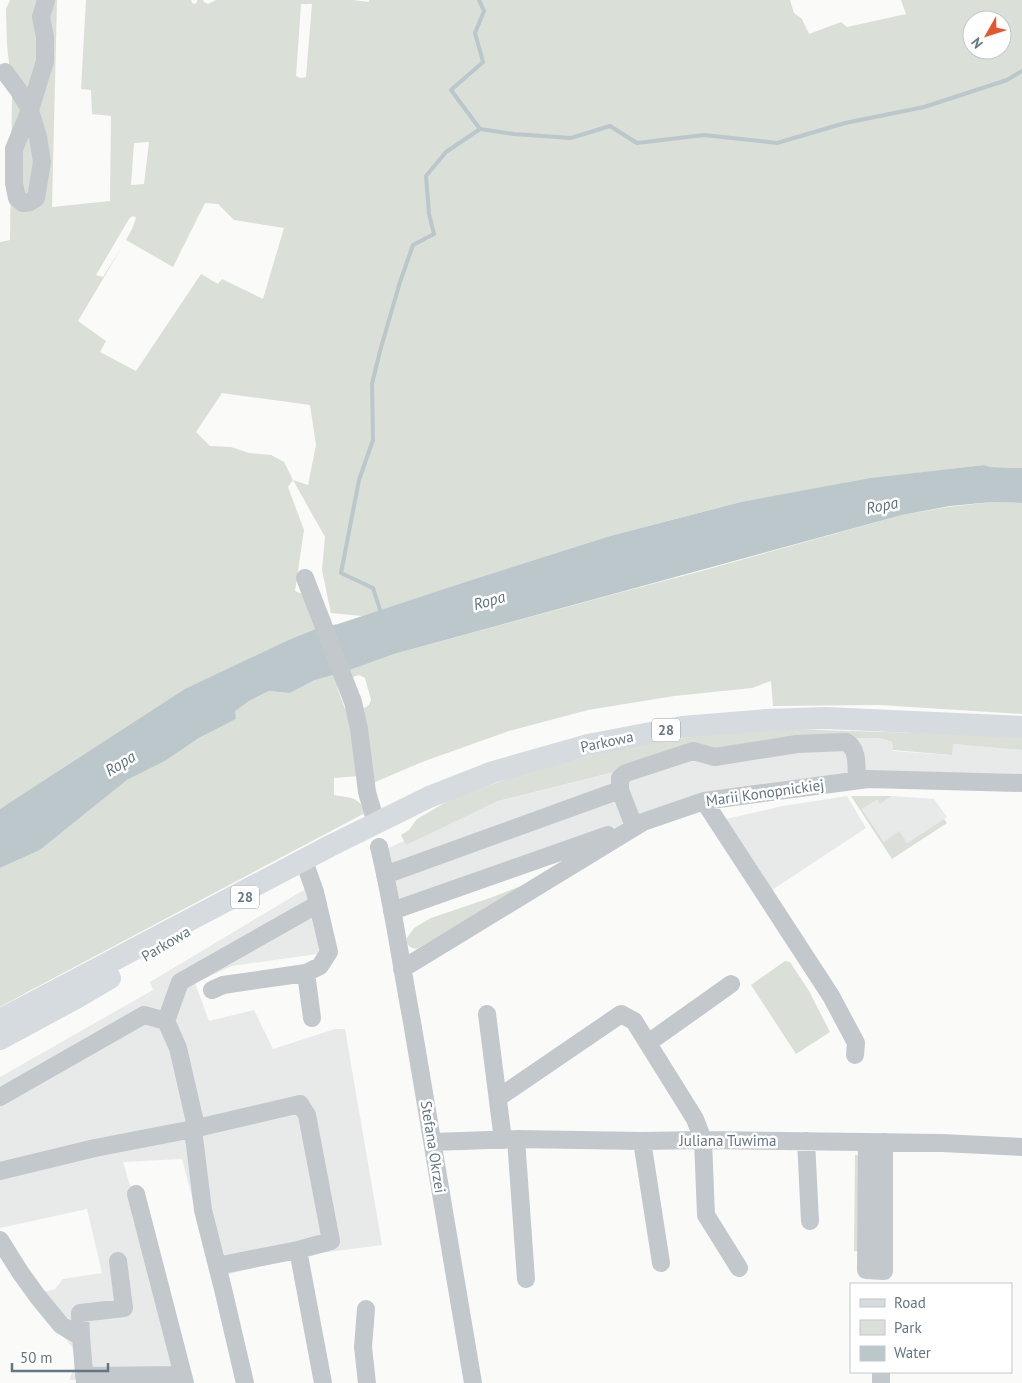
<svg xmlns="http://www.w3.org/2000/svg" width="1022" height="1383" font-family="'PT Sans',sans-serif">
<rect width="100%" height="100%" fill="#fafaf8"/>
<!-- built -->
<path fill="#e8e9e9" d="M 880,738 L 892,742 L 893,751 L 951,755 L 953,744 L 1022,750 L 1022,781 L 750,788 L 393,913 L 381,851 L 404,841 L 407,844 L 498,801 L 642,765 L 823,739 Z
M 847,796 L 866,828 L 769,892 L 722,820 L 783,806 Z
M 892,796 L 934,799 L 947,817 L 907,843 L 884,842 L 862,809 L 877,800 L 880,804 Z
M 307,888 L 324,953 L 232,966 L 195,983 L 209,1021 L 254,1010 L 273,1049 L 335,1029 L 345,1029 L 382,1245 L 306,1255 L 213,1278 L 182,1159 L 123,1162 L 134,1199 L 180,1378 L 69,1380 L 75,1366 L 75,1355 L 72,1347 L 33,1300 L 40,1293 L 55,1289 L 63,1279 L 102,1273 L 87,1209 L 0,1228 L 0,1077 L 153,990 L 150,982 Z"/>
<!-- green -->
<path fill="#dadfd7" fill-rule="evenodd" d="M 10,0 L 41,0 L 41,44 L 31,95 L 10,72 L 7,45 L 6,9 Z
M 50,0 L 57,0 L 52,207 L 110,201 L 111,116 L 92,114 L 91,90 L 81,89 L 86,0 L 191,0 L 192,3 L 195,4 L 197,2 L 197,0 L 203,0 L 204,2 L 208,4 L 216,0 L 353,0 L 369,2 L 369,0 L 790,0 L 794,13 L 802,19 L 809,34 L 841,22 L 847,27 L 906,14 L 901,0 L 1022,0 L 1022,468 L 989,467 L 984,465 L 875,478 L 741,502 L 610,536 L 490,574 L 422,597 L 363,616 L 331,613 L 322,570 L 325,537 L 293,480 L 288,487 L 304,530 L 295,591 L 305,595 L 318,628 L 286,641 L 238,664 L 0,809 L 0,242 L 10,240 L 12,95 L 32,130 L 37,204 L 35,111 ZM 301,4 L 312,4 L 306,77 L 300,78 L 296,76 ZM 972,20 L 1002,20 L 1002,50 L 972,50 ZM 149,142 L 144,184 L 131,185 L 134,143 ZM 205,203 L 218,204 L 234,220 L 284,228 L 263,299 L 222,279 L 218,284 L 201,274 L 136,371 L 100,352 L 106,341 L 78,321 L 122,247 L 103,277 L 96,275 L 129,219 L 131,217 L 134,216 L 136,218 L 132,229 L 126,240 L 173,267 ZM 222,393 L 310,405 L 316,445 L 308,485 L 293,480 L 284,462 L 271,455 L 249,453 L 231,447 L 210,446 L 196,432 Z
M 992,502 L 1022,503 L 1022,714 L 879,705 L 773,706 L 771,681 L 752,688 L 674,696 L 588,710 L 509,731 L 422,762 L 373,783 L 361,710 L 369,705 L 371,700 L 365,678 L 359,675 L 353,677 L 350,670 L 394,654 L 611,595 L 705,570 L 902,515 L 948,507 Z
M 337,673 L 340,683 L 337,687 L 345,709 L 351,713 L 359,776 L 334,778 L 334,795 C 349,798 360,796 365,813 L 33,989 L 0,1007 L 0,868 L 40,850 L 127,780 L 165,761 L 199,738 L 236,719 L 234,711 L 249,701 L 269,691 L 290,693 L 315,680 Z
M 784,729 L 1022,736 L 1022,750 L 953,744 L 952,755 L 893,750 L 892,742 L 880,738 L 823,739 L 642,765 L 498,801 L 406,845 L 401,835 L 409,830 L 417,819 L 453,798 L 524,773 L 621,748 L 711,734 Z
M 851,796 L 892,796 L 880,804 L 877,800 L 862,809 L 884,842 L 899,831 L 907,843 L 944,819 L 947,823 L 892,859 Z
M 526,884 L 424,945 L 416,949 L 410,947 L 407,943 L 407,938 L 414,928 L 431,918 L 490,898 Z
M 785,961 L 790,962 L 809,991 L 830,1032 L 796,1054 L 751,985 Z
M 855,1155 L 862,1155 L 861,1252 L 854,1251 Z"/>
<!-- water -->
<path fill="#bbc7cb" d="M 984,465 L 990,467 L 1022,468 L 1022,503 L 992,502 L 950,506 L 902,515 L 394,654 L 350,670 L 315,680 L 290,693 L 269,691 L 249,701 L 235,711 L 236,719 L 199,738 L 165,761 L 127,780 L 40,850 L 0,868 L 0,809 L 185,689 L 286,641 L 318,628 L 338,624 L 490,574 L 610,536 L 741,502 L 871,478 Z"/>
<g fill="none" stroke-linecap="round" stroke-linejoin="round">
<!-- stream -->
<path stroke="#bbc7cb" stroke-width="4" d="M 480,129 L 514,134 L 571,138 L 610,126 L 637,143 L 704,135 L 777,143 L 845,123 L 924,107 L 1007,80 L 1022,71
M 381,613 L 373,588 L 341,573 L 359,480 L 373,440 L 372,384 L 380,351 L 400,282 L 413,245 L 434,234 L 429,214 L 426,176 L 446,152 L 480,129 L 451,90 L 483,62 L 475,33 L 484,11 L 479,0"/>
<!-- minor -->
<path stroke="#c3c8cc" stroke-width="18" d="M 5,72 L 19,91 L 30,110 L 38,137 L 42,162 L 36,198 L 30,202 L 23,203 L 17,198 L 14,183 L 14,149 L 30,110 L 45,61 L 45,37 L 41,17 L 46,0
M 305,578 L 353,702 L 359,729 L 367,792 L 376,823
M 704,801 L 831,996 L 856,1043 L 855,1055
M 634,826 L 620,790 L 620,778 L 626,773 L 693,751 L 715,757 L 797,744 L 846,742 C 859,749 856,767 857,780
M 379,847 C 393,905 401,964 412,1022 C 433,1142 452,1263 473,1383
M 385,875 L 620,790
M 392,911 L 608,835
M 402,969 L 643,822 L 704,801 L 868,779 L 1022,783
M 306,973 L 312,1018
M 212,990 L 223,985 L 306,973 L 320,966 L 329,952 L 315,892 L 304,861
M 487,1014 L 503,1140
M 166,1021 L 180,982 L 318,904
M 648,1043 L 731,984
M 0,1097 L 144,1015 L 166,1021 L 178,1048 L 195,1122 L 193,1129
M 498,1098 L 621,1014 L 634,1021 L 695,1119 L 703,1140 L 706,1215 L 739,1268
M 193,1129 L 300,1104 L 307,1115 L 331,1241 L 298,1250 L 217,1266
M 516,1139 L 526,1279
M 642,1141 L 661,1263
M 806,1141 L 810,1221
M 433,1142 L 516,1139 L 642,1141 L 703,1140 L 942,1143 L 1022,1147
M 867,1142 L 866,1270 L 884,1271 L 884,1142
M 0,1171 L 95,1148 L 193,1129 L 203,1210 L 223,1289 L 245,1383
M 136,1194 L 185,1383
M 0,1240 L 20,1272 L 38,1297 L 61,1325 L 81,1337
M 298,1250 L 323,1383
M 366,1309 L 363,1347 L 367,1383
M 84,1376 L 183,1375
M 85,1383 L 81,1337 L 80,1313 L 124,1308 L 118,1261
M 881,1383 L 881,1372"/>
<!-- major -->
<path stroke="#d6dbdf" stroke-width="22" d="M 0,1020 L 330,846 L 429,797 L 493,772 L 588,745 L 682,727 L 766,720 L 826,718 L 1022,727
M 0,1039 L 76,998 L 110,978"/>
</g>
<g text-anchor="middle" stroke-width="5" stroke-linejoin="round" paint-order="stroke">
<!-- shield labels -->
<g fill="#fff" stroke="#939fa8" stroke-width="1">
<rect x="652" y="718.5" width="28" height="23" rx="4"/>
<rect x="231" y="885.5" width="28" height="23" rx="4"/>
</g>
<g font-size="14" font-weight="bold" fill="#657683">
<text x="666" y="735">28</text>
<text x="245" y="902">28</text>
</g>
<!-- street labels -->
<g font-size="15" fill="#657683" stroke="#fff">
<text transform="translate(607 742) rotate(-12)" y="5">Parkowa</text>
<text transform="translate(765 793) rotate(-8)" y="5">Marii Konopnickiej</text>
<text transform="translate(166 944) rotate(-31)" y="5">Parkowa</text>
<text x="728" y="1146">Juliana Tuwima</text>
<text transform="translate(433 1147) rotate(81)" y="5">Stefana Okrzei</text>
</g>
<!-- water labels -->
<g font-size="16" font-style="italic" fill="#60757c" stroke="#fff">
<text transform="translate(882 505) rotate(-11)" y="6">Ropa</text>
<text transform="translate(489 600) rotate(-16)" y="6">Ropa</text>
<text transform="translate(120 763) rotate(-32)" y="6">Ropa</text>
</g>
</g>
<!-- legend -->
<rect x="850" y="1283" width="162" height="90" fill="#ffffff" stroke="#c1c8cd"/>
<rect x="860" y="1299" width="25" height="8" fill="#d6dbdf" stroke="#c1c8cd"/>
<text x="894" y="1308" font-size="15" fill="#657683">Road</text>
<rect x="860" y="1320" width="25" height="15" fill="#dadfd7" stroke="#c1c8cd"/>
<text x="894" y="1333" font-size="15" fill="#657683">Park</text>
<rect x="860" y="1346" width="25" height="15" fill="#bbc7cb" stroke="#c1c8cd"/>
<text x="894" y="1358" font-size="15" fill="#657683">Water</text>
<!-- north arrow -->
<g transform="translate(987 35) rotate(231)"><circle r="24" fill="#ffffff" stroke="#c1c8cd"/>
<path d="M0-4L9 19L0 12L-9 19Z" fill="#e4572e"/>
<text y="-8" font-size="14" font-weight="bold" text-anchor="middle" fill="#657683">N</text>
</g>
<!-- scale -->
<path d="M12 1363v8h96v-8" fill="none" stroke="#657683" stroke-width="2.5"/>
<text x="20" y="1363" font-size="15" fill="#657683" stroke="#ffffff" stroke-width="4" paint-order="stroke">50 m</text>
</svg>
